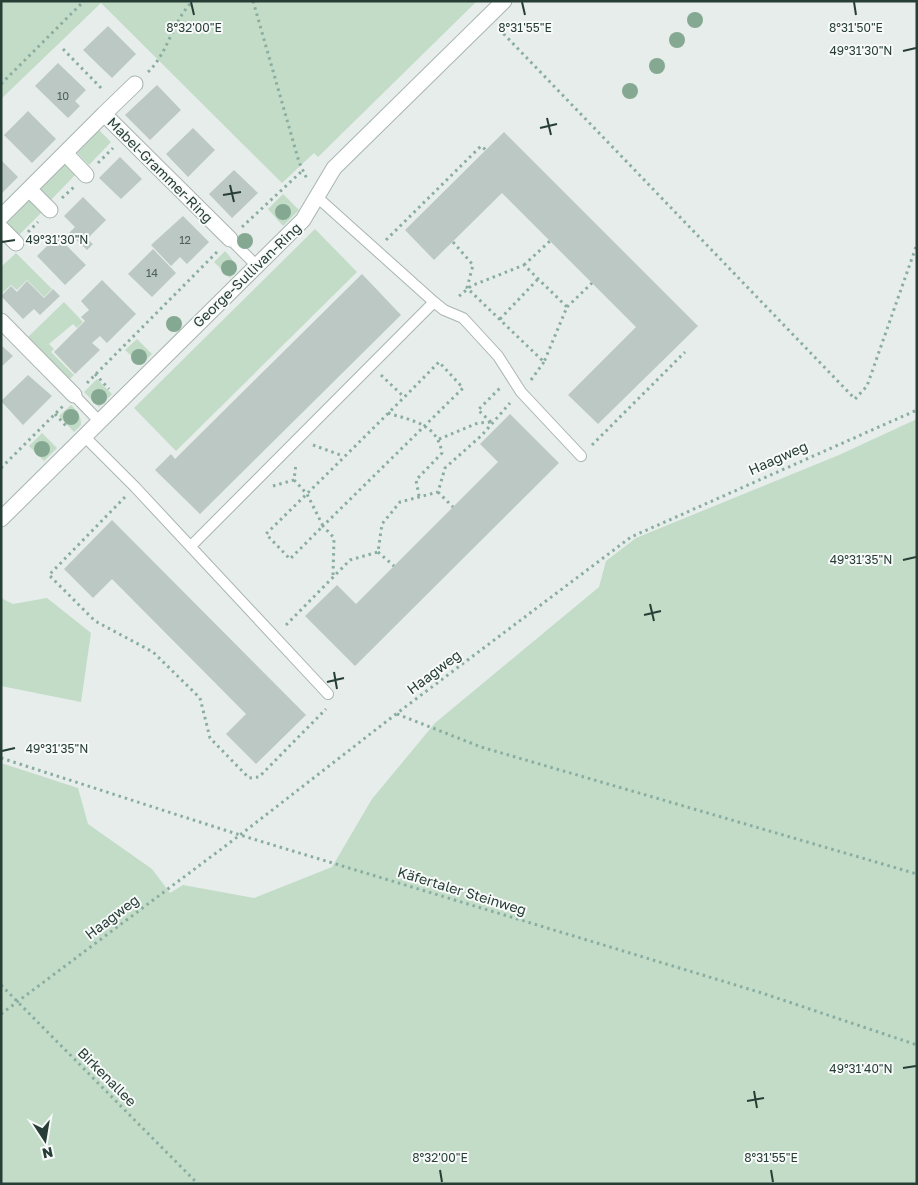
<svg xmlns="http://www.w3.org/2000/svg" width="918" height="1185" font-family="'Golos Text',sans-serif">
<rect width="100%" height="100%" fill="#e6edea"/>
<!-- green -->
<path fill="#c2dcc8" d="M 1,1 L 477,1 L 318,157 L 314,153 L 282,183 L 101,3 L 1,99 Z
M 99,130 L 111,142 L 89,165 L 77,153 Z
M 63,162 L 76,174 L 49,202 L 37,190 Z
M 283,194 L 299,210 L 283,226 L 268,209 Z
M 32,197 L 45,209 L 18,236 L 6,224 Z
M 315,229 L 357,272 L 176,451 L 134,408 Z
M 225,251 C 233,260 240,267 230,278 L 214,262 Z
M 16,253 L 52,289 L 44,297 L 27,280 L 17,290 L 11,285 L 1,294 L 1,267 Z
M 64,302 L 83,322 L 77,328 L 73,324 L 49,344 L 54,349 L 51,352 L 74,375 L 70,379 L 28,337 Z
M 137,339 L 152,354 L 141,365 L 125,350 Z
M 97,379 L 112,394 L 99,407 L 84,392 Z
M 71,405 C 78,412 81,415 81,425 L 74,432 L 59,416 Z
M 917,419 L 917,1184 L 1,1184 L 1,763 L 78,788 L 88,824 L 152,869 L 170,893 L 183,885 L 254,898 L 332,867 L 372,799 L 435,723 L 599,587 L 606,561 L 636,538 L 839,455 Z
M 42,433 L 57,448 L 44,461 L 29,446 Z
M 1,598 L 13,604 L 47,598 L 91,633 L 81,702 L 1,686 Z"/>
<!-- building -->
<path fill="#bcc8c3" d="M 108,26 L 136,54 L 112,78 L 83,50 Z
M 58,63 L 86,90 L 75,101 L 80,106 L 68,118 L 35,86 Z
M 157,85 L 181,110 L 150,140 L 125,115 Z
M 28,111 L 56,139 L 32,163 L 4,135 Z
M 193,128 L 215,150 L 188,177 L 166,154 Z
M 504,132 L 698,326 L 598,424 L 568,395 L 636,327 L 502,193 L 434,260 L 405,230 Z
M 120,157 L 142,179 L 121,199 L 99,178 Z
M 1,160 L 18,177 L 1,194 Z
M 234,170 L 258,193 L 232,218 L 209,194 Z
M 83,197 L 106,220 L 87,239 L 93,244 L 87,250 L 69,233 L 75,227 L 64,216 Z
M 183,216 L 209,242 L 187,264 L 180,257 L 171,266 L 151,245 Z
M 57,236 L 86,265 L 65,285 L 37,256 Z
M 153,249 L 176,273 L 152,297 L 128,274 Z
M 362,274 L 401,315 L 200,514 L 155,470 L 171,454 L 175,459 Z
M 102,280 L 136,314 L 107,343 L 100,336 L 92,343 L 100,350 L 75,374 L 54,352 L 85,321 L 81,317 L 89,310 L 81,301 Z
M 27,281 L 44,298 L 53,289 L 60,296 L 40,315 L 34,309 L 23,319 L 1,296 L 11,286 L 17,292 Z
M 1,345 L 13,356 L 1,367 Z
M 28,375 L 52,396 L 23,425 L 1,401 Z
M 510,414 L 559,463 L 355,666 L 305,616 L 337,585 L 356,604 L 498,462 L 480,444 Z
M 112,520 L 306,715 L 256,764 L 226,734 L 246,714 L 112,579 L 93,598 L 64,569 Z"/>
<g fill="none" stroke-linecap="round" stroke-linejoin="round">
<!-- service casing -->
<g stroke="#a9b5b1" stroke-width="12">
<path id="service" d="M 317,197 L 434,302 L 444,310 L 463,318 L 498,356 L 521,392 L 581,456
M 230,239 L 256,265
M 74,395 L 99,421
M 84,436 L 135,487 L 328,694
M 191,546 L 434,302"/>
</g>
<!-- minor casing -->
<g stroke="#a9b5b1" stroke-width="17">
<path id="minor" d="M 104,114 L 135,84
M 65,153 L 86,175
M 29,189 L 50,210
M 1,217 L 104,114 L 230,239
M 1,228 L 16,243
M 1,321 L 74,395
M 1,519 L 303,220 L 334,168 L 504,1"/>
</g>
<!-- path -->
<path stroke="#8aada1" stroke-width="3" stroke-dasharray="2.5 4" stroke-linecap="butt" d="M 253,1 L 299,162 L 307,179
M 499,29 L 855,399 L 867,386 L 917,244
M 63,49 L 103,90
M 148,72 C 169,52 172,21 193,1
M 1,84 L 84,1
M 98,163 L 113,148
M 62,198 L 74,187
M 242,227 L 302,171
M 28,232 L 38,222
M 386,240 L 481,146 L 486,150
M 453,242 L 473,265 L 467,288 L 544,362 L 567,307 L 524,265 L 471,286 L 457,298
M 524,265 L 550,241
M 567,307 L 592,283
M 500,319 L 539,278
M 95,374 L 109,389
M 381,375 L 404,397
M 531,380 L 544,362
M 87,383 L 218,251
M 388,413 C 412,421 437,423 442,453 L 416,480 L 419,496
M 55,414 L 68,428
M 491,422 L 478,410 L 501,387
M 439,439 L 478,423 L 491,422
M 313,445 L 343,456
M 592,445 L 685,352
M 1,468 L 63,406
M 294,480 L 307,494 L 323,526 L 290,559 L 266,534 C 324,477 382,420 439,362 L 463,388 L 323,526 L 334,538 L 333,576
M 273,486 L 294,480 L 296,464
M 438,492 L 453,507
M 125,497 L 49,575 L 95,621 L 153,652 L 200,698 L 210,738 L 249,778 L 259,777 L 326,709
M 378,552 L 394,566
M 286,625 L 350,560 L 378,552 L 382,524 L 400,502 L 438,492 L 445,468 L 482,435 L 510,403
M 397,714 L 481,747 L 917,874
M 1,758 L 240,835 L 762,993 L 917,1045
M 1,985 L 198,1184
M 1,1014 L 240,835 L 396,714 L 631,537 L 917,410"/>
<!-- service -->
<use href="#service" stroke="#fff" stroke-width="10"/>
<!-- minor -->
<use href="#minor" stroke="#fff" stroke-width="15"/>
</g>
<!-- trees -->
<g fill="#85a892">
<circle cx="695" cy="20" r="8"/>
<circle cx="677" cy="40" r="8"/>
<circle cx="657" cy="66" r="8"/>
<circle cx="630" cy="91" r="8"/>
<circle cx="283" cy="212" r="8"/>
<circle cx="245" cy="241" r="8"/>
<circle cx="229" cy="268" r="8"/>
<circle cx="174" cy="324" r="8"/>
<circle cx="139" cy="357" r="8"/>
<circle cx="99" cy="397" r="8"/>
<circle cx="71" cy="417" r="8"/>
<circle cx="42" cy="449" r="8"/>
</g>
<!-- ticks -->
<path fill="none" stroke="#273e37" stroke-width="2" d="M 191,2 L 194,15M 522,2 L 525,15M 854,2 L 856,15M 903,51 L 916,48M 547,118 L 551,135M 540,128 L 557,124M 230,185 L 234,202M 223,195 L 241,192M 2,242 L 15,240M 903,560 L 916,557M 650,604 L 654,621M 644,615 L 661,611M 334,672 L 337,689M 327,682 L 344,678M 2,751 L 15,748M 903,1068 L 916,1066M 754,1091 L 757,1108M 747,1101 L 764,1098M 440,1170 L 442,1182M 771,1170 L 773,1182"/>
<g text-anchor="middle" stroke-width="4" stroke-linejoin="round" paint-order="stroke">
<!-- number labels -->
<g font-size="11" fill="#4c605a">
<text x="63" y="100">10</text>
<text x="185" y="244">12</text>
<text x="152" y="277">14</text>
</g>
<!-- street labels -->
<g font-size="14" fill="#273e37" stroke="#f7faf8">
<text transform="translate(160 170) rotate(45)" y="5">Mabel-Grammer-Ring</text>
<text transform="translate(247 275) rotate(-44)" y="5">George-Sullivan-Ring</text>
<text transform="translate(778 458) rotate(-24)" y="5">Haagweg</text>
<text transform="translate(434 672) rotate(-37)" y="5">Haagweg</text>
<text transform="translate(462 891) rotate(17)" y="5">Käfertaler Steinweg</text>
<text transform="translate(112 917) rotate(-37)" y="5">Haagweg</text>
<text transform="translate(107 1077) rotate(45)" y="5">Birkenallee</text>
</g>
</g>
<g font-size="12" text-anchor="middle" fill="#273e37" stroke="#f7faf8" stroke-width="4" stroke-linejoin="round" paint-order="stroke">
<text x="194" y="32">8°32'00"E</text>
<text x="525" y="32">8°31'55"E</text>
<text x="856" y="32">8°31'50"E</text>
<text x="861" y="55">49°31'30"N</text>
<text x="57" y="244">49°31'30"N</text>
<text x="861" y="564">49°31'35"N</text>
<text x="57" y="753">49°31'35"N</text>
<text x="861" y="1073">49°31'40"N</text>
<text x="440" y="1162">8°32'00"E</text>
<text x="771" y="1162">8°31'55"E</text>
</g>
<!-- border -->
<rect width="918" height="1185" fill="none" stroke="#273e37" stroke-width="5"/>
<!-- north arrow -->
<g transform="translate(45 1140) rotate(168)" stroke="#f7faf8" stroke-width="4" paint-order="stroke">
<path d="M0-4L9 19L0 12L-9 19Z" fill="#273e37"/>
<text y="-8" font-size="14" font-weight="bold" text-anchor="middle" fill="#273e37">N</text>
</g>
</svg>
